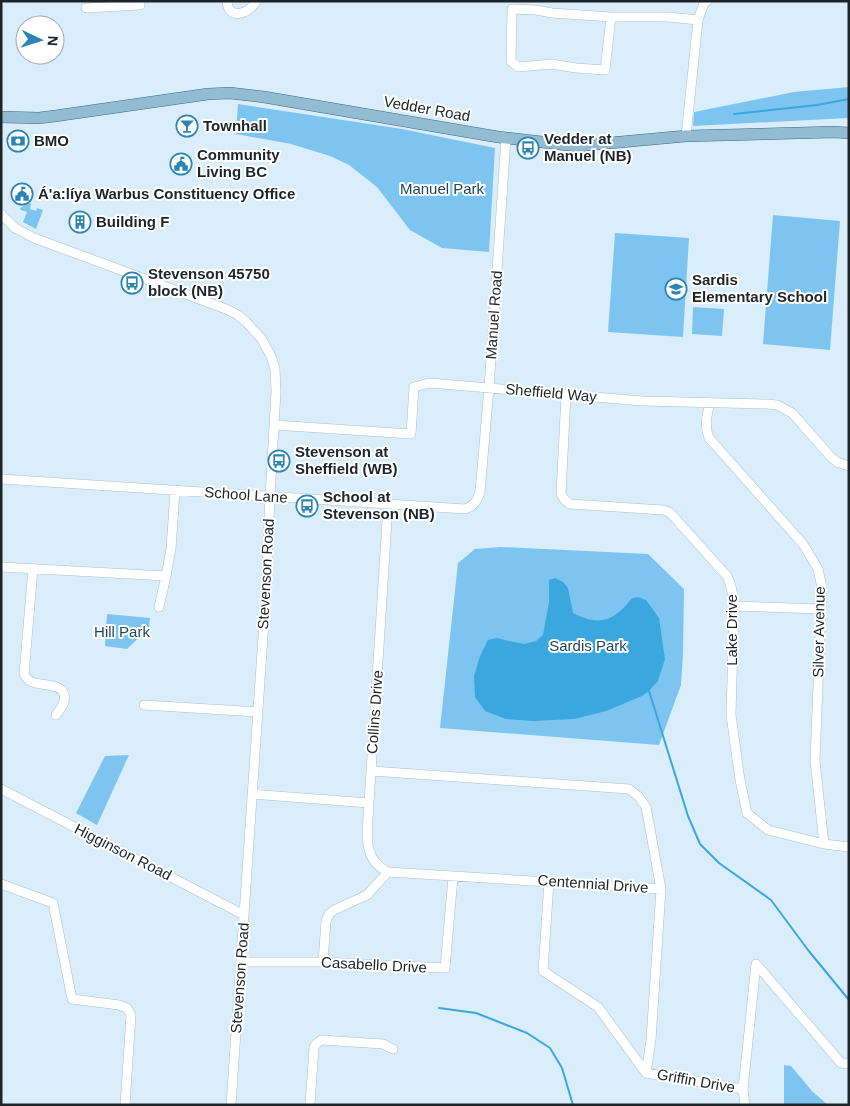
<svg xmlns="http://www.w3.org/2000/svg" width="850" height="1106" font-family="Arial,sans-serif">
<rect width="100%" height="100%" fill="#d9edfa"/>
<!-- green -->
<path fill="#7dc5f0" d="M 849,87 L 849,118 L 693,126 L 694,112 L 794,92 Z
M 238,104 L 402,129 L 495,148 L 489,252 L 442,248 L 410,230 L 377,187 L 349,165 L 330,156 L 291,144 L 236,134 Z
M 30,203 L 31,204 L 30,209 L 36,211 L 37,208 L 43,210 L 36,229 L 23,222 L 27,212 L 21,210 L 20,208 Z
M 773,215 L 840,221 L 830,350 L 763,344 Z
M 615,233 L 689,238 L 683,337 L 608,332 Z
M 693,307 L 724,309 L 722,336 L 692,334 Z
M 501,547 L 648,554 L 684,589 L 683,654 L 681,685 L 659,745 L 440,728 L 458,563 L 475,549 Z
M 107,614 L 150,618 L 149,628 L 127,649 L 105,646 Z
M 129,755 L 97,825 L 76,813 L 105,756 Z
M 784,1065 L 791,1066 L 812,1091 L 828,1105 L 784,1105 Z"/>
<!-- water -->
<path fill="#3ba7df" d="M 555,578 L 563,582 L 568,588 L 573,613 C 600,627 614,621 632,598 L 638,597 L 646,600 L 659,618 L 665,659 L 658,681 L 649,691 L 642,696 L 606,711 L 574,719 L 533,721 L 506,719 L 485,711 L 475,697 L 474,676 L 480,656 L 488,640 L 497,638 L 509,641 L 524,644 L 536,641 L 543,635 L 549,602 L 549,580 Z"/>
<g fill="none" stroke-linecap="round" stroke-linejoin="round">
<!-- stream -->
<path stroke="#3ba7df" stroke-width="2" d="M 734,114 L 817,105 L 849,99
M 649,691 L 688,816 L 700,844 L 719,863 L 771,900 L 808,950 L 849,1000
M 439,1008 L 476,1013 L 527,1033 L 550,1048 L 562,1068 L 573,1105"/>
<!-- minor casing -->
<g stroke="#acbfcc" stroke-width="10">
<path id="minor" d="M 227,1 C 228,21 250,14 256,1
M 86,8 L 140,5 L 140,1
M 611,17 L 605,70 L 576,68 L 552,64 L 518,67 L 511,61 L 512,9 L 536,10 L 552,13 L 611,17 L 668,17 L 698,20
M 686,136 L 698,20 L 704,3 L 707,1
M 1,214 L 15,228 L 34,238 L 226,309 L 238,315 L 246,322 L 261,338 L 271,356 L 275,369 L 276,391 L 270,497 L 265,607 L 231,1105
M 566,395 L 561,494 L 564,499 L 570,504 L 663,510 L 669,512 L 674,517 L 727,576 C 732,586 733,595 734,606 L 731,715 L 740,780 L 747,813 L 768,830 L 824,844 L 849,847
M 710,402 C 707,415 704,425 709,438 L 803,544 L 818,569 L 822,588 L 821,609 L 815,761 L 824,844
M 274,425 L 411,434 L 414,387 L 429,383 L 643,401 L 767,404 L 777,405 L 792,413 L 831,457 L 837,462 L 849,466
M 1,479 L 465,509 C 474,506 477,501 480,492 L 489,388 L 506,138
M 1,567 L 166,576
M 33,568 L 24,674 C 26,677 28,681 32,682 C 41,686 61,683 64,694 C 66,703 61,708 56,715
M 734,606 L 821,609
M 159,607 L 166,576 L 171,549 L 175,491
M 144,705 L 258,712
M 1,789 L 244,915
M 252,794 L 369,803 L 388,505
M 369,803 C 368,828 360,859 388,872 L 661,889 L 646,807 L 639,797 L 629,789 L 372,771
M 549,881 L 543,971 L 598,1007 L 646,1073 L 743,1089
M 1,884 L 53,903 L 72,999 L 119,1005 L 127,1008 L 131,1015 L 125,1105
M 241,962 L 323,962 L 445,968 L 453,877
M 323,962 L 326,921 L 329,914 L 334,910 L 367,895 L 388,872
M 646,1073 L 651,1040 L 661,889
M 310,1105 L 314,1047 L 317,1043 L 321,1040 L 383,1044 L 393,1049
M 745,1105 L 743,1089 L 756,964 L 841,1063 L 849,1064"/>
</g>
<!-- major casing -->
<g stroke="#3b6a85" stroke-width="12">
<path id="major" d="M 1,117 L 39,118 L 55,116 L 208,94 L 230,93 L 264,97 L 498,137 L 577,146 L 686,136 L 834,132 L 849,133"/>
</g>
<!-- minor -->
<use href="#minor" stroke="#fff" stroke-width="9"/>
<!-- major -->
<use href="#major" stroke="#93bcd3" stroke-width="11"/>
</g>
<!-- icons -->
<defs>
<g id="bar-ring" transform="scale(1.125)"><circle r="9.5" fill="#fff" stroke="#2b84b2" stroke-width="1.5"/><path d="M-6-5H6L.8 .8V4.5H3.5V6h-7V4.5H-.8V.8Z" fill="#2b84b2"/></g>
<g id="bank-ring" transform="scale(1.125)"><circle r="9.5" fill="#fff" stroke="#2b84b2" stroke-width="1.5"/><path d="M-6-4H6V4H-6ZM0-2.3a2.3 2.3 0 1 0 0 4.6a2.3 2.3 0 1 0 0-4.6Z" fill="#2b84b2"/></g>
<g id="bus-ring" transform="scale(1.125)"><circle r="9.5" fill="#fff" stroke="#2b84b2" stroke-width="1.5"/><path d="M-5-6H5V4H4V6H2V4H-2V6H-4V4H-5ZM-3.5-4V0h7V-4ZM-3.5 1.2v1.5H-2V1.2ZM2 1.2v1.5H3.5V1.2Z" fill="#2b84b2"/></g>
<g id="civic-ring" transform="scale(1.125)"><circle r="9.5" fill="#fff" stroke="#2b84b2" stroke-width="1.5"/><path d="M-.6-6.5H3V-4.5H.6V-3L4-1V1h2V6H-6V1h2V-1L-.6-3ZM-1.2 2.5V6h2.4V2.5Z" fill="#2b84b2"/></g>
<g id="building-ring" transform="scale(1.125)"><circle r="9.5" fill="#fff" stroke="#2b84b2" stroke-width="1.5"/><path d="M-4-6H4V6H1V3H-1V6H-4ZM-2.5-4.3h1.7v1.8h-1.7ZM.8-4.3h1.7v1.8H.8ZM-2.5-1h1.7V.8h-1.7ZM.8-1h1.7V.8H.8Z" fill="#2b84b2"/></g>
<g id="school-ring" transform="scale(1.125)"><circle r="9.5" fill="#fff" stroke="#2b84b2" stroke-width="1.5"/><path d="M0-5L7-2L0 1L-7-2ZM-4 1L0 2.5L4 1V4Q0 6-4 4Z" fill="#2b84b2"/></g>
</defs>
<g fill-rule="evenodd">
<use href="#bar-ring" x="187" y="126"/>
<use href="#bank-ring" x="18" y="141"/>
<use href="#bus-ring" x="528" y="148"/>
<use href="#civic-ring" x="181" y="164"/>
<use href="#civic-ring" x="22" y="194"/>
<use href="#building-ring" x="80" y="222"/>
<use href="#bus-ring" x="132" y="283"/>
<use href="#school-ring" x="676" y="289"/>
<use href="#bus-ring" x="279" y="461"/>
<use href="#bus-ring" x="307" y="506"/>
</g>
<g text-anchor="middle" stroke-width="4" stroke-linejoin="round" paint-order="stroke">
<!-- street labels -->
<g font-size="15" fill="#1d2529" stroke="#fff">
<text transform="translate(427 109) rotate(10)" y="5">Vedder Road</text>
<text transform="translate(494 315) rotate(-86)" y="5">Manuel Road</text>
<text transform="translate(551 393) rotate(5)" y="5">Sheffield Way</text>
<text transform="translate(246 495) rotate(4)" y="5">School Lane</text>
<text transform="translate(266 574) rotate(-87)" y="5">Stevenson Road</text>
<text transform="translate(732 630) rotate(-90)" y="5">Lake Drive</text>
<text transform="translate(819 632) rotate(-89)" y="5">Silver Avenue</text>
<text transform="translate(375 712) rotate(-86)" y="5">Collins Drive</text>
<text transform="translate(123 852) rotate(27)" y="5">Higginson Road</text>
<text transform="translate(593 884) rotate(4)" y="5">Centennial Drive</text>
<text transform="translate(374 965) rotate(3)" y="5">Casabello Drive</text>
<text transform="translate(240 978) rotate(-86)" y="5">Stevenson Road</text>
<text transform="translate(696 1081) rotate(10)" y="5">Griffin Drive</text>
</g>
<!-- poi labels -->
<g font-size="15" font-weight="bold" fill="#1d2529" stroke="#fff" text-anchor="start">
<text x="203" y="131">Townhall</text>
<text x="544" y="144">Vedder at<tspan x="544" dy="17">Manuel (NB)</tspan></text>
<text x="34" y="146">BMO</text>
<text x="197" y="160">Community<tspan x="197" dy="17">Living BC</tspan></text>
<text x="38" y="199">Á'a:líya Warbus Constituency Office</text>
<text x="96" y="227">Building F</text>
<text x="148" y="279">Stevenson 45750<tspan x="148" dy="17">block (NB)</tspan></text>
<text x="692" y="285">Sardis<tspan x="692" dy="17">Elementary School</tspan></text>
<text x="295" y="457">Stevenson at<tspan x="295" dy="17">Sheffield (WB)</tspan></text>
<text x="323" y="502">School at<tspan x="323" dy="17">Stevenson (NB)</tspan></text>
</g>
<!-- park labels -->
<g font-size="15" fill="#1d4860" stroke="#fff">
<text x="442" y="194">Manuel Park</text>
<text x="122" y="637">Hill Park</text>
<text x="588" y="651">Sardis Park</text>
</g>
</g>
<!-- border -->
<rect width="850" height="1106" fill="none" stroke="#1d2529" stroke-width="5"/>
<!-- north arrow -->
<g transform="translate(40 40) rotate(94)"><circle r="24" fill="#ffffff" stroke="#a5a8a9"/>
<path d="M0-4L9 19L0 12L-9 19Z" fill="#2b84b2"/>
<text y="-8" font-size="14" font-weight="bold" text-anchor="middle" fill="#1d2529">N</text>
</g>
</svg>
